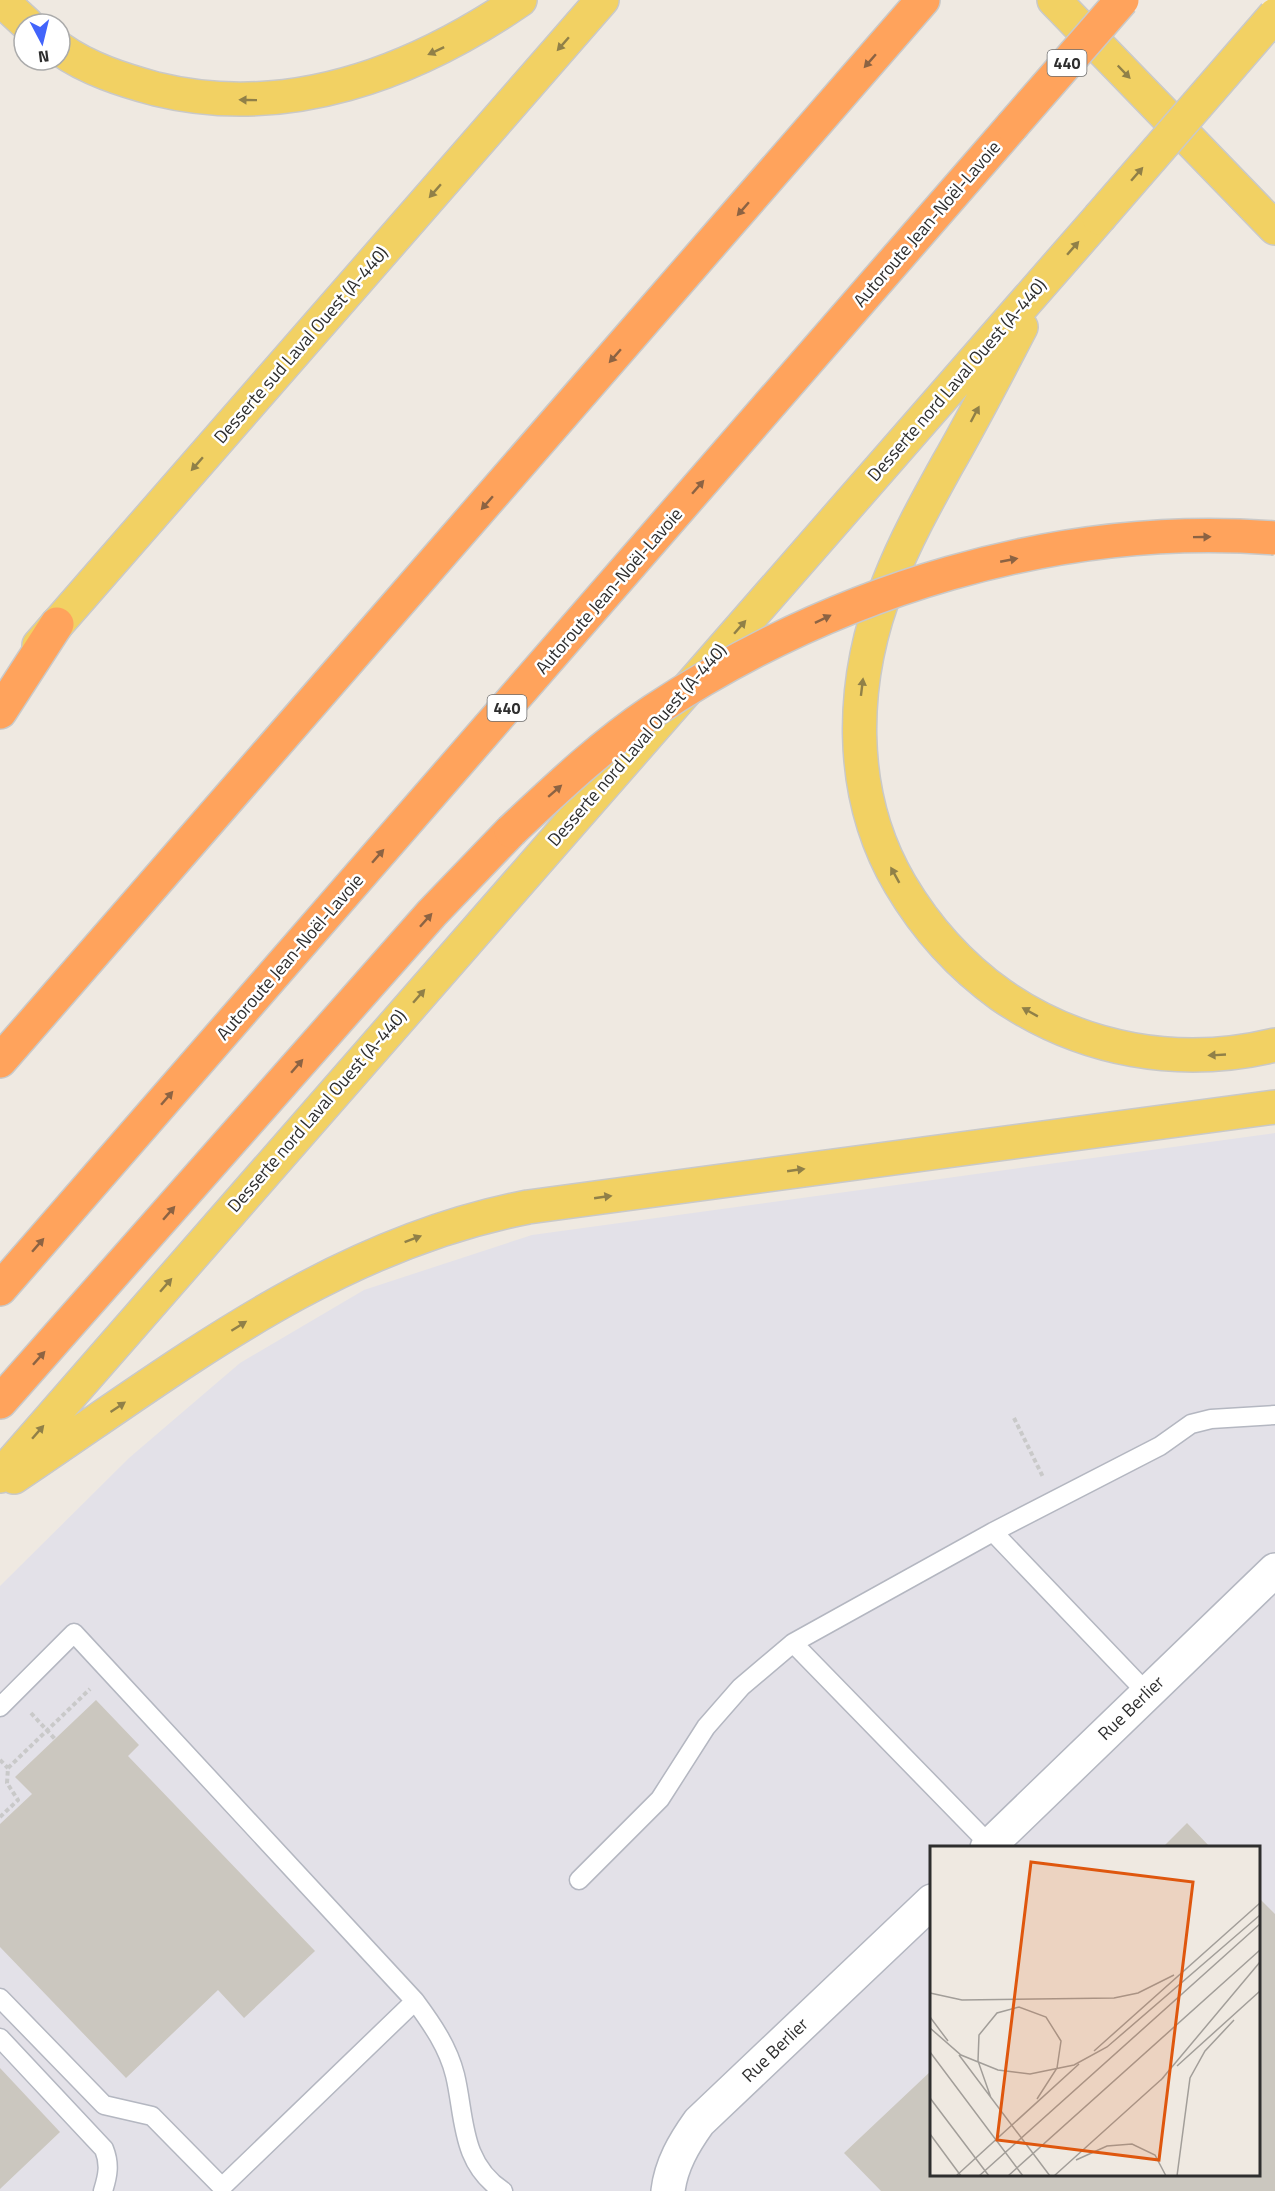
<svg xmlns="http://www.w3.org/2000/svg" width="1275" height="2191" font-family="'Titillium Web',sans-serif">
<rect width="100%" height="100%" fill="#efe9e1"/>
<!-- industrial -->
<path fill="#e3e1e8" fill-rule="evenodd" d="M 1275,1133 L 1275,2191 L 0,2191 L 0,1586 L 129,1458 L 240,1363 L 364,1290 L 532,1235 ZM 932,1848 L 1258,1848 L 1258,2174 L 932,2174 Z"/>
<!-- building -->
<path fill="#cbc7bf" d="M 96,1700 L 139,1745 L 128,1756 L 315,1951 L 244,2018 L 218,1990 L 126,2078 L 0,1947 L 0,1824 L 32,1794 L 15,1777 Z
M 1187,1823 L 1211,1848 L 1162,1848 Z
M 1258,1897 L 1275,1914 L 1275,2191 L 881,2191 L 844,2153 L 932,2070 L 932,2174 L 1258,2174 Z
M 0,2068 L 60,2132 L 0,2189 Z"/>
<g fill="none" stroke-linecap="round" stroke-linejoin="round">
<!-- lane casing -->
<g stroke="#b4b7c1" stroke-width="21">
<path id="lane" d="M 993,1532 L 1160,1446 L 1191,1424 L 1211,1419 L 1275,1415
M 0,1707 L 74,1633 L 415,2001 L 222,2187 L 152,2116 L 104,2105 L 0,1998
M 990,1845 L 793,1643 L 993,1532 L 1147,1693
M 579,1880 L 660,1799 L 706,1727 L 741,1687 L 793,1643
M 415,2001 C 432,2024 448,2047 455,2075 C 465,2116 460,2163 503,2191
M 0,2038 L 104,2149 C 110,2164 108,2175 103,2191"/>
</g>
<!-- street casing -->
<g stroke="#b4b7c1" stroke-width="36">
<path id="street" d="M 987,1848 L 1275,1570
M 668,2191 C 671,2165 684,2143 699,2122 L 932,1901"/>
</g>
<!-- primary casing -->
<g stroke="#c9c9c9" stroke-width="36">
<path id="primary" d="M 1,0 L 27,24
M 1054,0 L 1275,228
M 60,49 C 88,69 123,80 156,89 C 287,121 413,73 520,0
M 1021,327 C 997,373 973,420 947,465 C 926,503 905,541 889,582 C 850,679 846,792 900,884 C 926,928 959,965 1001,995 C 1082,1051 1180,1068 1275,1045
M 39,645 L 602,0
M 0,1476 L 1099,218
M 14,1477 C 177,1368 330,1245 528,1207 L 1275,1107"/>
</g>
<!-- highway casing -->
<g stroke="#c9c9c9" stroke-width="36">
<path id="highway" d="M 0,712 L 57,624
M 0,1061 L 923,0
M 0,1289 L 1012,126
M 0,1402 L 432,913 L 511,831"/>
</g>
<!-- path -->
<path stroke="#c9c9c9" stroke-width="4" stroke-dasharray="4.5 3" stroke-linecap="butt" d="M 1014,1418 L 1043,1477
M 31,1713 L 55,1739
M 0,1760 L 8,1768
M 0,1817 L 18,1800 L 7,1783 L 8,1768 L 90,1689"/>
<!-- lane -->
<use href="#lane" stroke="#fff" stroke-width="18"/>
<!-- street -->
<use href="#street" stroke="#fff" stroke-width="33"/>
<!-- primary -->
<use href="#primary" stroke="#f2d163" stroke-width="33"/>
<!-- highway -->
<use href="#highway" stroke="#ffa35c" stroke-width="33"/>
<!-- primary-bridge casing -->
<g stroke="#c9c9c9" stroke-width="36" stroke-linecap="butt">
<path id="primary-bridge" d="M 1099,218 L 1275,15"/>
</g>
<!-- highway-bridge casing -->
<g stroke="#c9c9c9" stroke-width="36" stroke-linecap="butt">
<path id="highway-bridge" d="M 1012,126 L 1122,0
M 511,831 C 556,789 602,745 653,711 C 834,591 1057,521 1275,538"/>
</g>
<!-- primary-bridge -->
<use href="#primary-bridge" stroke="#f2d163" stroke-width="33"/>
<!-- highway-bridge -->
<use href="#highway-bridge" stroke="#ffa35c" stroke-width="33"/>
</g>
<!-- one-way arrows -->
<defs><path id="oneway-solid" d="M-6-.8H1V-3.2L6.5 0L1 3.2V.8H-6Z" transform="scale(1.5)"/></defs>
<g fill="#908048">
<use href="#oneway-solid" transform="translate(563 44) rotate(131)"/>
<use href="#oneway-solid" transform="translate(436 51) rotate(155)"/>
<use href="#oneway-solid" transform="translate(1124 72) rotate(46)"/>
<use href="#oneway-solid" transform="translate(248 100) rotate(-179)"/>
<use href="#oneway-solid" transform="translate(1137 174) rotate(-49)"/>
<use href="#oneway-solid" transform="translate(435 191) rotate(131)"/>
<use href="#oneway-solid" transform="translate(1073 248) rotate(-49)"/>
<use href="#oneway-solid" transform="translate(975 414) rotate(-62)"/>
<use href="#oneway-solid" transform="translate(197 464) rotate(131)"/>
<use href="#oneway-solid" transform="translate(740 627) rotate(-49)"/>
<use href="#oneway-solid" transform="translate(862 687) rotate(-83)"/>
<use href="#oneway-solid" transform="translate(895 875) rotate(-119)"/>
<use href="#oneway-solid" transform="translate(419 996) rotate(-49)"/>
<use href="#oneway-solid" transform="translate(1030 1012) rotate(-151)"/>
<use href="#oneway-solid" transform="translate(1217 1055) rotate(177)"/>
<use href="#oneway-solid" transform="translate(796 1170) rotate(-8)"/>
<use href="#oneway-solid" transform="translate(603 1197) rotate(-8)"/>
<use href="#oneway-solid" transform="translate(413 1239) rotate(-21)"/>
<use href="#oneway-solid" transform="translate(166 1285) rotate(-49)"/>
<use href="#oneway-solid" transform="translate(239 1326) rotate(-32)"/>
<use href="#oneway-solid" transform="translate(118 1407) rotate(-34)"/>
<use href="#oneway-solid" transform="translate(38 1432) rotate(-49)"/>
</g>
<g fill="#8c6343">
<use href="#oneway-solid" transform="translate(870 61) rotate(131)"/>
<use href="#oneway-solid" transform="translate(743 209) rotate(131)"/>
<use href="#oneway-solid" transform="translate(615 356) rotate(131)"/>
<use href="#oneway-solid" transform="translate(698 487) rotate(-49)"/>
<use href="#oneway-solid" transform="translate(487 503) rotate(131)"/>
<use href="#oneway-solid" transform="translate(1202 537) rotate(-1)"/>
<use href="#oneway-solid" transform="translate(1009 560) rotate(-11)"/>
<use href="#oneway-solid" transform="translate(823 619) rotate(-26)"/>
<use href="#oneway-solid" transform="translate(555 791) rotate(-41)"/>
<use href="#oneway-solid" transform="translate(378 856) rotate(-49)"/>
<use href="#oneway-solid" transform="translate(426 920) rotate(-48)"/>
<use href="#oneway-solid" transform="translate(297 1066) rotate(-49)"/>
<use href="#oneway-solid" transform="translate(167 1098) rotate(-49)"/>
<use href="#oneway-solid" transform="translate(169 1213) rotate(-49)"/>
<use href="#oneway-solid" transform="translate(38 1245) rotate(-49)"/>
<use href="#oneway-solid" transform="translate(39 1358) rotate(-48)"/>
</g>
<g text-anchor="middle" stroke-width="5" stroke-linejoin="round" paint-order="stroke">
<!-- shield labels -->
<g fill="#fff" stroke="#6d6d6d" stroke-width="1.5">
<rect x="1047.5" y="50" width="39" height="26" rx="4.5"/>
<rect x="487.5" y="695" width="39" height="26" rx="4.5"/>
</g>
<g font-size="16" font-weight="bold" fill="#2e2e2e">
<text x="1067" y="69">440</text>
<text x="507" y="714">440</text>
</g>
<!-- street labels -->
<g font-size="18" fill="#2e2e2e" stroke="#fff">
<text transform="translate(927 224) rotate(-49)" y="6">Autoroute Jean-Noël-Lavoie</text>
<text transform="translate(301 345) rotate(-49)" y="6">Desserte sud Laval Ouest (A-440)</text>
<text transform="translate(957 380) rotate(-49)" y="6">Desserte nord Laval Ouest (A-440)</text>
<text transform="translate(609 591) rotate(-49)" y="6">Autoroute Jean-Noël-Lavoie</text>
<text transform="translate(637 745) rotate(-49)" y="6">Desserte nord Laval Ouest (A-440)</text>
<text transform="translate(290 957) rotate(-49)" y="6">Autoroute Jean-Noël-Lavoie</text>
<text transform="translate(317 1111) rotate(-49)" y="6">Desserte nord Laval Ouest (A-440)</text>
<text transform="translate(1131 1708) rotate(-44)" y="6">Rue Berlier</text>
<text transform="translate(775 2050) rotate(-44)" y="6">Rue Berlier</text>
</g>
</g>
<!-- overview -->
<g transform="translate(930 1846)">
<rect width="330" height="330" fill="#efe9e1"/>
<path fill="none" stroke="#a29e99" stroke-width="1.5" d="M 0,147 L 32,154 L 184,152 L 208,147 L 244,129M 0,171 L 18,195M 0,182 L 31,209 L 68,224 L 100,228 L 144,219 L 177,201 L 330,69M 164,205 L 330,57M 0,206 L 93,330M 29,209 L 120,330M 247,220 L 330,145M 231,234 L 330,116M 0,252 L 59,330M 61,252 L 48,215 L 49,189 L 67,167 L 89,161 L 116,171 L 131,195 L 127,222 L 107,253M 0,288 L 31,330M 146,314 L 177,300 L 202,298 L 225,309 L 236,330M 26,330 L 149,218M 49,330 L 330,78M 78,330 L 330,104M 124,330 L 234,231M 247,330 L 260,232 L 275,205 L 304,174"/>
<path fill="#df570e" fill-opacity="0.15" stroke="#df570e" stroke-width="3" d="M 101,16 L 263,36 L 229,314 L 67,294 Z"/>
<rect width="330" height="330" fill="none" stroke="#2e2e2e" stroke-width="3"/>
</g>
<!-- north arrow -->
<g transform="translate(42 42) rotate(173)"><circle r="28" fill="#ffffff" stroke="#ababab" stroke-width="1.5"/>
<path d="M0-4.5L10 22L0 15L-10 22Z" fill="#4264fb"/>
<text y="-9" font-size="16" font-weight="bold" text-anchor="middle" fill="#2e2e2e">N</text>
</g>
</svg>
